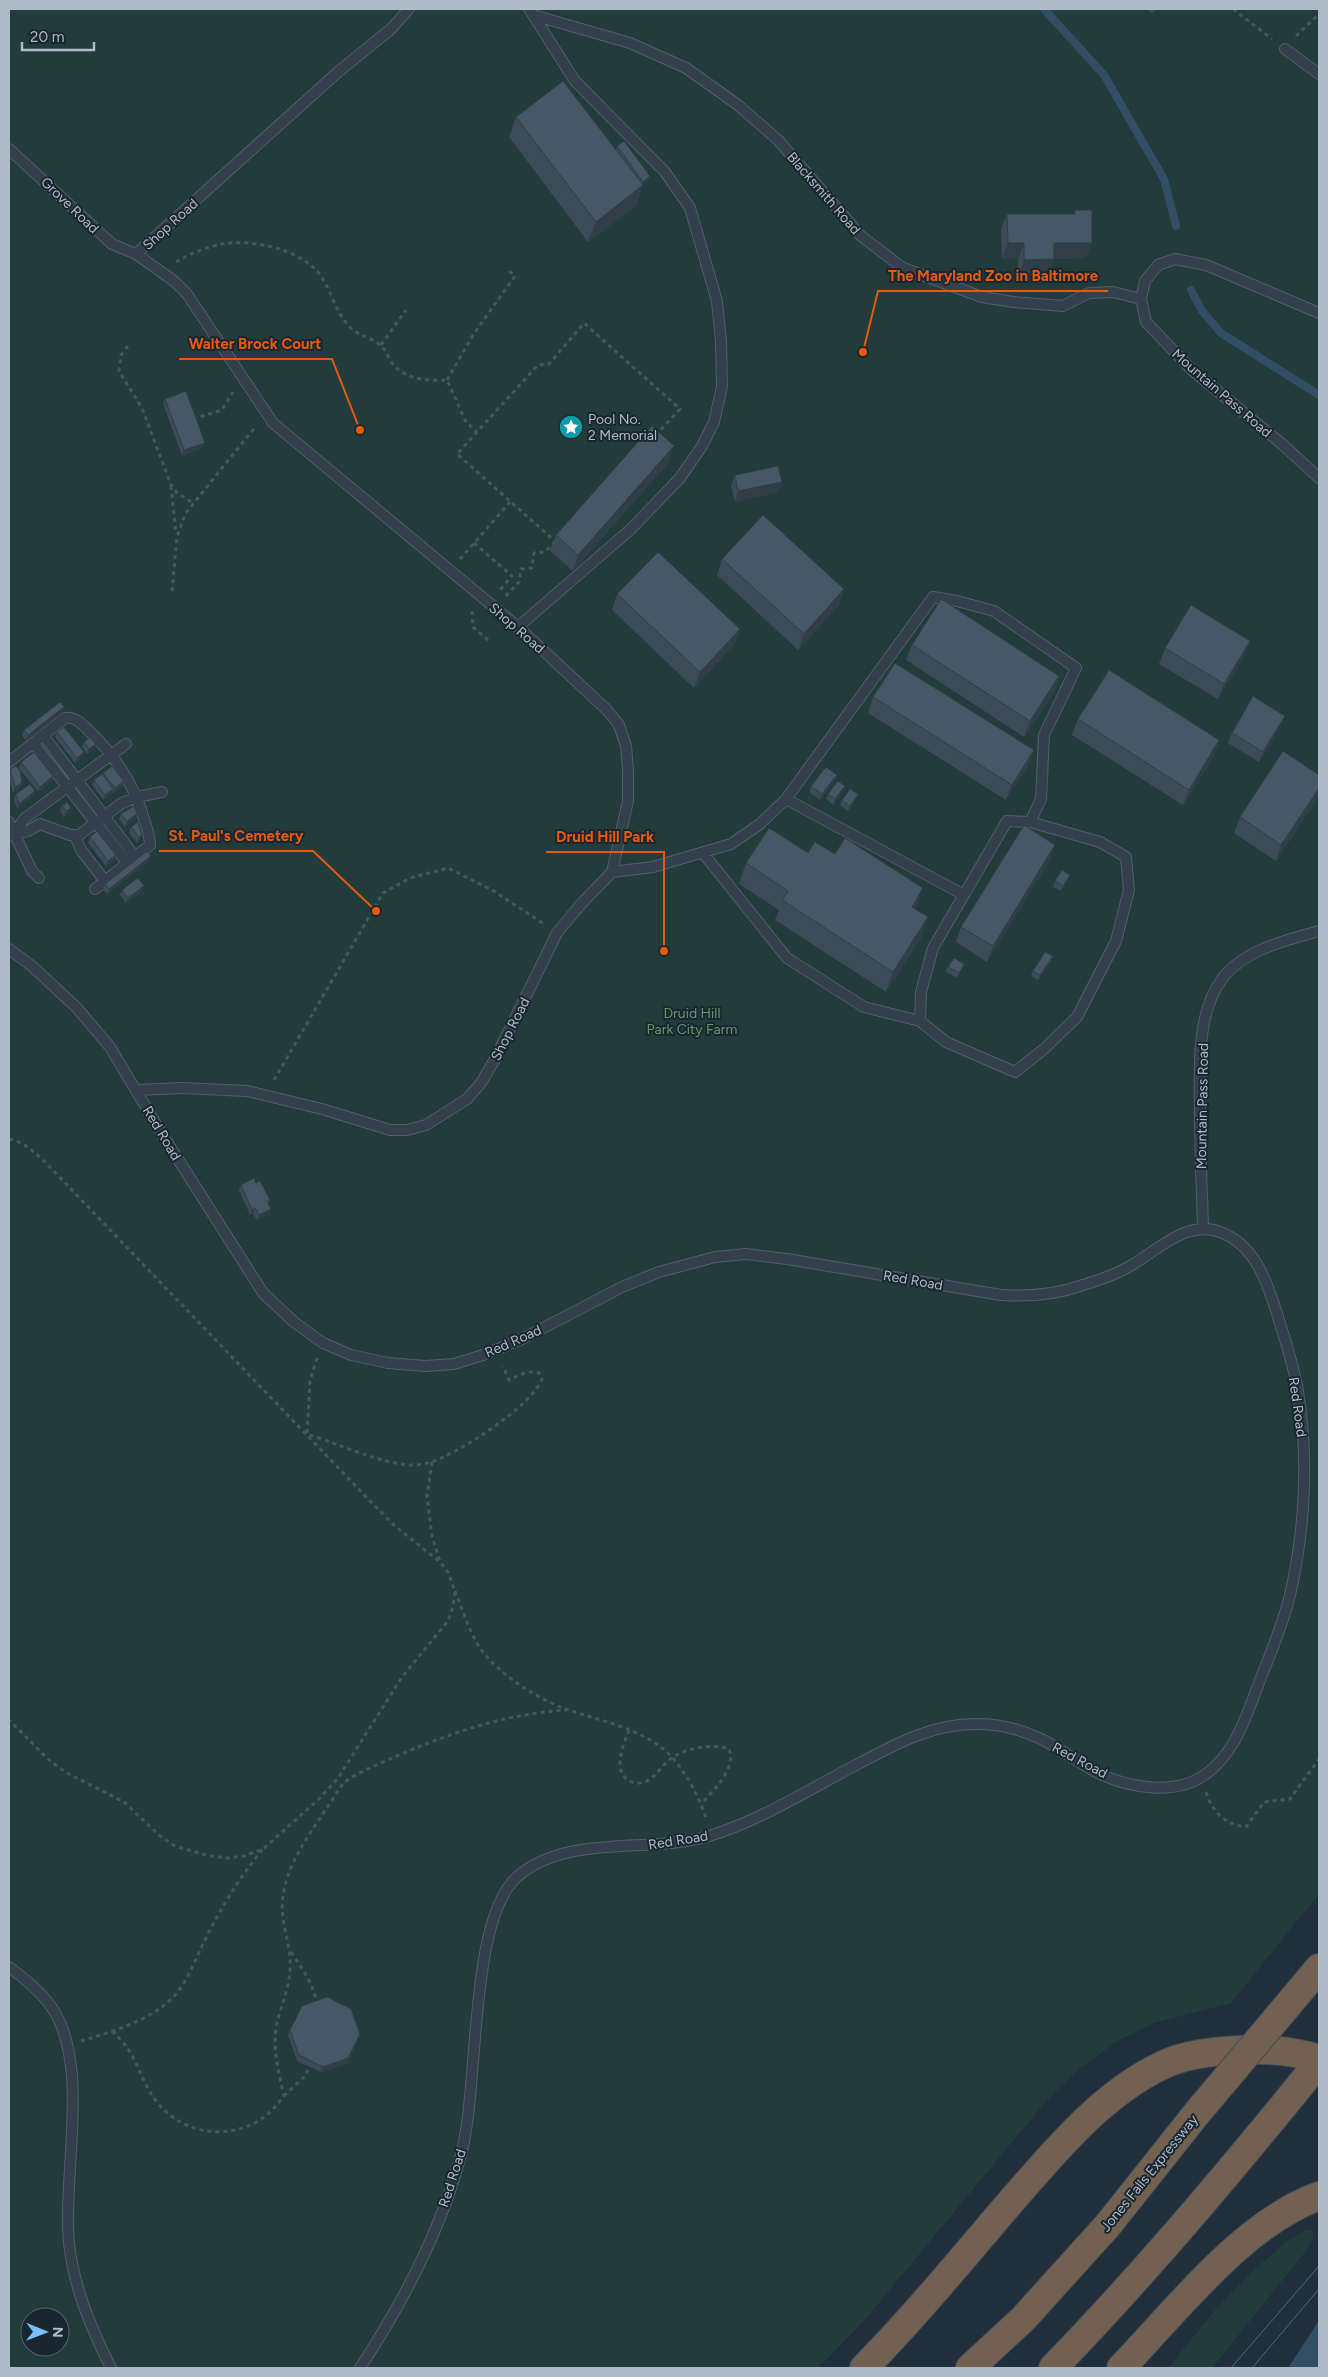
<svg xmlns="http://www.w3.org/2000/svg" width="1328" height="2377" font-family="Figtree,sans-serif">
<rect width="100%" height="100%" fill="#202f3b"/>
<!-- green -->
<path fill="#223c3c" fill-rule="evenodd" d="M 9,9 L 1319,9 L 1319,1894 L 1231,2003 L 1154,2023 L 1117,2041 L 1079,2069 L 1047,2100 L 863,2322 L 818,2368 L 9,2368 ZM 30,2317 L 60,2317 L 60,2347 L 30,2347 Z
M 1305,2230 L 1312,2230 L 1314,2236 L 1309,2247 L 1212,2368 L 1168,2368 L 1215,2310 L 1256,2268 L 1285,2243 Z"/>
<!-- water -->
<path fill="#324e64" d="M 1319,2321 L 1319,2368 L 1288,2368 L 1318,2322 Z"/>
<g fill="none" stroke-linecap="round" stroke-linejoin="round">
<!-- stream -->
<path stroke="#324e64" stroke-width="8" d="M 1044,9 L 1104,75 L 1164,179 L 1176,226
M 1191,290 L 1202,311 L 1221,333 L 1319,395"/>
<!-- service casing -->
<g stroke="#525e69" stroke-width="12">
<path id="service" d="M 529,9 L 533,15 L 630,43 L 686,68 L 738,105 L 778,140 L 861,236 L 903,268 L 982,297 L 1013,302 L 1063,306 L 1089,293 L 1113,292 L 1141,299
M 1285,49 L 1319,74
M 9,149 L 112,244 L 136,254
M 1319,313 L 1206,265 L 1175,259 L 1158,265 L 1145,281 L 1141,299 L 1146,322 L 1192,370 L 1282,444 L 1319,478
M 518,627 L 631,529 L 680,478 L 702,446 L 714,422 L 722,387 L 721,341 L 717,301 L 690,208 L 665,172 L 575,81 L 533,15
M 43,735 L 136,858
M 33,743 L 128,864
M 9,762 L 65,718 C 75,716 82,724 88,730 C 116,756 135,786 145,822 C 147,829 150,837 150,845 L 95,889
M 786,799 L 964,895
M 9,822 L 32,871 L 39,878
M 14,834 L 28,831 L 40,824 L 70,835 L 79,835 L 122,803 L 137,797 L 162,792
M 12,836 L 25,818 L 126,744
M 75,836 L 81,850 L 105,881
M 703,853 L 787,958 L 864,1007 L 920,1021
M 612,872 L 653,867 L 731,844 L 760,824 L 786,799 L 933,597 L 957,601 L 994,611 L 1076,668 L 1044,735 L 1041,799 L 1030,822 L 1007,821 L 933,948 L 921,992 L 920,1021 L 946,1042 L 1015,1072 L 1044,1049 L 1077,1017 L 1116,941 L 1129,890 L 1126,857 L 1100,842 L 1030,822
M 9,949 L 33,967 L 77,1008 L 110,1047 L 162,1134 L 263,1293 L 294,1322 L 323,1343 L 351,1355 L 388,1363 L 425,1366 L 454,1364 L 483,1355 L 520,1340 L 622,1287 L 659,1272 L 715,1257 L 746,1254 L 787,1259 L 1001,1295 C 1030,1297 1055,1295 1083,1285 C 1100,1280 1117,1274 1132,1265 C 1161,1248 1189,1217 1225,1234 C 1258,1249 1269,1288 1279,1320 C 1286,1343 1294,1367 1298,1391 C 1309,1458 1305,1533 1289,1599 C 1281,1630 1268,1659 1257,1688 C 1245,1720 1233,1757 1203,1776 C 1174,1795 1132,1788 1102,1775 C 1080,1765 1061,1748 1039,1738 C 1019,1729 999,1724 978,1724 C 935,1723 897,1743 860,1763 C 811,1788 762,1820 709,1836 C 649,1854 567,1833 517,1877 C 469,1920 479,2084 462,2151 C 442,2229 404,2301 360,2368
M 137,1090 L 182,1088 L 247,1091 L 322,1109 L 390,1130 L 407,1130 L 426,1125 L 467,1099 L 481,1083 L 495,1059 L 557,933 L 581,904 L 612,872 L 628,801 L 628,769 L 626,746 L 619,725 L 607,710 L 518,627 L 273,423 L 187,294 L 174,281 L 136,254 L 338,72 L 391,29 L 409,9
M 1203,1227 C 1202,1190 1200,1153 1200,1117 C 1200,1074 1195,1015 1222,979 C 1243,950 1287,940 1319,931
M 9,1967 C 24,1978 39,1990 50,2005 C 92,2062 62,2175 69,2243 C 74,2288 91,2328 111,2368"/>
</g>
<!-- motorway casing -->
<g stroke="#3f4b56" stroke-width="30">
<path id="motorway" d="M 1277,2018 L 1319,1968
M 864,2368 C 917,2314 965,2255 1014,2198 C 1057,2149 1103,2093 1163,2065 C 1200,2047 1280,2045 1319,2059
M 970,2368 L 1023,2319 L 1108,2225 L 1197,2113
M 1053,2368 C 1147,2271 1234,2167 1319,2062
M 1121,2368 C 1176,2311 1243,2223 1319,2196"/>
</g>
<!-- path -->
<path stroke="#405959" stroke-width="3" stroke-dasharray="4 4" stroke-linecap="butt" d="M 1233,9 L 1272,39
M 1296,36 L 1319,14
M 176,262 C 189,254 207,247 222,244 C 250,239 294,248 315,269 C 331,285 334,312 350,327 C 359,336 370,337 379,344 C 385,348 388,357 392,363 C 405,380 428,381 447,380 L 466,422 L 477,432
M 381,345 L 406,310
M 128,346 L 121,355 L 119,371 L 142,408 L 171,485 L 177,493 L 193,503
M 447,380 L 473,335 L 515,276 L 509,271
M 193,419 L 222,410 L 233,392
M 171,486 L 176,534
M 474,543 L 512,576 L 500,590
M 557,543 L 457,454 L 538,365 L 549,364 L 584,323 L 680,409 L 657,434
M 460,559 L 510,502
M 172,591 L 177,537 L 185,514 L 256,426
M 506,596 L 519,582 L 521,569 L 532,568 L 534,553 L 545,552 L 555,542
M 472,611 L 473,627 L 488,640
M 274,1080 L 383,893 L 410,878 L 448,868 L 492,890 L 544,924
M 9,1139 C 24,1142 34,1152 45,1162 L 371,1502 L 396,1527 L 440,1562 L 448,1572 L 455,1591 L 453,1607 L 448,1621 L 402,1677 L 338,1778 L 319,1799 L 263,1849 L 244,1856 L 228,1858 L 209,1856 L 175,1846 L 160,1836 L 124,1802 L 67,1773 L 51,1762 L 9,1720
M 317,1358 L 310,1381 L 307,1434 C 338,1444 370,1459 401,1464 C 411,1466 422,1465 431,1462 C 459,1453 532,1406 542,1379 L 539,1373 C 528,1370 520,1375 509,1380 L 503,1366
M 432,1462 L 427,1496 L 432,1536 L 440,1562
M 455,1591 C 464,1613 472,1642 489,1659 C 507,1679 543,1702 569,1710 C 604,1722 645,1729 672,1757 C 688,1775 699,1798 707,1820
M 629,1730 C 623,1745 611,1774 632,1782 C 637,1784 643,1783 647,1781 C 658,1775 663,1763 673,1757 C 687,1748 713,1743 729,1749 C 737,1768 713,1791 701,1804
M 1206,1792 C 1212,1812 1226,1825 1246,1827 L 1264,1802 L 1290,1799 L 1319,1759
M 291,1952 C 303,1970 313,1983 317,2004
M 112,2031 C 139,2055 137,2076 157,2102 C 181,2133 226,2141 260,2120 C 269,2114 277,2105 284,2096 C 279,2074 273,2052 276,2029 C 279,2009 289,1991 290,1970 C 292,1945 279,1922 283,1896 C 288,1862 308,1837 326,1809 C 332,1801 337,1791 343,1784 C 353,1774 377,1765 390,1759 C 447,1734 503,1714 567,1710
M 81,2041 C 111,2032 145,2022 168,2002 C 187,1986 194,1961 205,1940 C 221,1907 240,1877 263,1849
M 284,2096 L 303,2078 L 310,2067"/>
<!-- service -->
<use href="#service" stroke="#34414c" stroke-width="10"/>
<!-- motorway -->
<use href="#motorway" stroke="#726151" stroke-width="28"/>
<!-- tram -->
<path stroke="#566573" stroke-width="1" d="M 1231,2368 L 1319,2266
M 1252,2368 L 1319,2289"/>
<!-- motorway-bridge casing -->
<g stroke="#3f4b56" stroke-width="30" stroke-linecap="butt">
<path id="motorway-bridge" d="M 1197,2113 L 1277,2018"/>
</g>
<!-- motorway-bridge -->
<use href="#motorway-bridge" stroke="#726151" stroke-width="28"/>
</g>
<!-- wall -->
<path fill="#3c4b57" d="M 1146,9 L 1157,9 L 1152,14 Z
M 516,117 L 616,149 L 617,146 L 648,181 L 643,185 L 636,206 L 588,242 L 509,137 Z
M 1075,210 L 1086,258 L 1054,259 L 1048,275 L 1018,275 L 1018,259 L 1002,259 L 1001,229 L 1007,214 L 1074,214 Z
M 165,399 L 203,448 L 182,456 L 163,404 Z
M 669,462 L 573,571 L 550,551 L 556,535 Z
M 735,475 L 782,482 L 778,492 L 735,502 L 731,486 Z
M 722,559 L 844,589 L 839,605 L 798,650 L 717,575 Z
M 617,594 L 740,629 L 734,645 L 694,688 L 612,610 Z
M 1250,641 L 1244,656 L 1218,699 L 1159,664 L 1165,648 Z
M 912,645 L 1059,676 L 1054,692 L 1024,737 L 906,660 Z
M 873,697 L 1028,766 L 1006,800 L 868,713 Z
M 62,713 L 26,741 L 22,735 L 24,730 Z
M 1078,719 L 1219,740 L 1214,756 L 1183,805 L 1072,735 Z
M 1281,726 L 1259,762 L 1228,743 L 1232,733 Z
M 57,732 L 82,757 L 75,763 L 55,737 Z
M 84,742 L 94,749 L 87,754 L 82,747 Z
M 21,762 L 53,776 L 52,781 L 38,792 L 19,768 Z
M 10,769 L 22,783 L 20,788 L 13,793 L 9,776 Z
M 103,773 L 124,781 L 122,787 L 113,793 L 112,792 L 111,794 L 103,800 L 92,785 L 94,780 L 102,774 Z
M 837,775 L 835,780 L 820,800 L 809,792 L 811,786 Z
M 1319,775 L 1319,796 L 1276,861 L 1234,833 L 1240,817 Z
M 35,791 L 33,796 L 17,809 L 14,800 L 16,794 Z
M 843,791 L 833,805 L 826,799 L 828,794 Z
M 858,794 L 856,799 L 848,811 L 840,805 L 842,800 Z
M 62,806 L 69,813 L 64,817 L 60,811 Z
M 121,814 L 137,814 L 135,819 L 125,827 L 119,819 Z
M 138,822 L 140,840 L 137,843 L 129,833 L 131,827 Z
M 90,837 L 116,855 L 114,860 L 106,866 L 88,843 Z
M 1055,845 L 1050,860 L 987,962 L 956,942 L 961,927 Z
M 808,853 L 915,909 L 928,917 L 921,938 L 886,992 L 775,920 L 779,910 L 739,884 L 746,863 Z
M 149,861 L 107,894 L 103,889 L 105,884 Z
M 1070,875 L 1068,880 L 1061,891 L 1053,887 L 1055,881 Z
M 122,890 L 142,892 L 126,903 L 120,895 Z
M 1053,956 L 1051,962 L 1038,980 L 1031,976 L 1033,971 Z
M 964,964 L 962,969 L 957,978 L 946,972 L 948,967 Z
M 256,1183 L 270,1200 L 268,1204 L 271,1209 L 269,1214 L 257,1220 L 253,1214 L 250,1215 L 239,1190 L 241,1185 Z
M 290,2030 L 358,2040 L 346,2064 L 321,2072 L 297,2061 L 288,2035 Z"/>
<!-- shaded-wall -->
<path fill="#313d47" d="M 1154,9 L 1157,9 L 1152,14 Z
M 650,176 L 648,181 L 641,187 L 643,182 Z
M 643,185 L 636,206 L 588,242 L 596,222 Z
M 1008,243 L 1024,243 L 1018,259 L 1002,259 Z
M 1054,243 L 1092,243 L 1086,258 L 1048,259 Z
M 1054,259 L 1048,275 L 1018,275 L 1024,260 Z
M 205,443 L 203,448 L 182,456 L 184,450 Z
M 674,446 L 669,462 L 573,571 L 578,555 Z
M 782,482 L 778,492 L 735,502 L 738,491 Z
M 844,589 L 839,605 L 798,650 L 804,634 Z
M 740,629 L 734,645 L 694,688 L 700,672 Z
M 1250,641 L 1244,656 L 1218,699 L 1224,684 Z
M 1059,676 L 1054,692 L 1024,737 L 1030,721 Z
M 64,707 L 62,713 L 26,741 L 28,735 Z
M 1285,716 L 1281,726 L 1259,762 L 1263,752 Z
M 1219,740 L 1214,756 L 1183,805 L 1189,790 Z
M 96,744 L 94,749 L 87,754 L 89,749 Z
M 1034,750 L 1028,766 L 1006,800 L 1012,785 Z
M 84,752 L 82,757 L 75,763 L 77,758 Z
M 837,775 L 835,780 L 820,800 L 822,794 Z
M 53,776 L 52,781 L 38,792 L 40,787 Z
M 124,781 L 122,787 L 113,793 L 115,788 Z
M 22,783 L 20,788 L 13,793 L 15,787 Z
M 845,786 L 843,791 L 833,805 L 835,799 Z
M 1319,788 L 1319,796 L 1276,861 L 1281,845 Z
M 113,789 L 111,794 L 103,800 L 105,795 Z
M 35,791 L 33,796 L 17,809 L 19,804 Z
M 858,794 L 856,799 L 848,811 L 850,806 Z
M 71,808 L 69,813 L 64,817 L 66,811 Z
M 137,814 L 135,819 L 125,827 L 127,821 Z
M 142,835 L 140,840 L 137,843 L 139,837 Z
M 1055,845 L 1050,860 L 987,962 L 993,946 Z
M 116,855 L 114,860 L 106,866 L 108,861 Z
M 151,856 L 149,861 L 107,894 L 109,889 Z
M 1070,875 L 1068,880 L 1061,891 L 1063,886 Z
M 144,886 L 142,892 L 126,903 L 128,898 Z
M 923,888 L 916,909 L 904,927 L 912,907 Z
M 928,917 L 921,938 L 886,992 L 893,972 Z
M 1053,956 L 1051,962 L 1038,980 L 1040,975 Z
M 964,964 L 962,969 L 957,978 L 959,973 Z
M 255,1208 L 253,1214 L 250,1215 L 252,1210 Z
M 271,1209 L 269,1214 L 257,1220 L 259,1215 Z
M 360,2034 L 346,2064 L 321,2072 L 323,2067 Z"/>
<!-- building -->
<path fill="#465765" stroke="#313d47" d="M 563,81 L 643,185 L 596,222 L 516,117 Z
M 624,141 L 650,176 L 643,182 L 617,146 Z
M 1075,210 L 1092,210 L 1092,243 L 1054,243 L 1054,259 L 1024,260 L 1024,243 L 1008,243 L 1007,214 L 1075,214 Z
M 186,391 L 205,443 L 184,450 L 165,399 Z
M 652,426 L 674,446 L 578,555 L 556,535 Z
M 778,466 L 782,482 L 738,491 L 735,475 Z
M 763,515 L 844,589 L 804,634 L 722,559 Z
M 658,552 L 740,629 L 700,672 L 617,594 Z
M 941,599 L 1059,676 L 1030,721 L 912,645 Z
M 1191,605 L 1250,641 L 1224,684 L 1165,648 Z
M 895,663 L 1034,750 L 1012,785 L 873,697 Z
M 1109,670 L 1219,740 L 1189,790 L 1078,719 Z
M 1253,696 L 1285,716 L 1263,752 L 1232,733 Z
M 60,702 L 64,707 L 28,735 L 24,730 Z
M 64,727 L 84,752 L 77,758 L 57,732 Z
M 90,737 L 96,744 L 89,749 L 84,742 Z
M 1283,751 L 1319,775 L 1319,788 L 1281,845 L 1240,817 Z
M 34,752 L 53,776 L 40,787 L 21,762 Z
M 16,766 L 20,771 L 22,783 L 15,787 L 10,769 Z
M 112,766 L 124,781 L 115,788 L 103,773 Z
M 826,767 L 837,775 L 822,794 L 811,786 Z
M 102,774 L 113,789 L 105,795 L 94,780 Z
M 838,781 L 845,786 L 835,799 L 828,794 Z
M 30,784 L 35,791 L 19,804 L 16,794 Z
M 850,789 L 858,794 L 850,806 L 842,800 Z
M 67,802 L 71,808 L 66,811 L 62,806 Z
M 134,806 L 137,814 L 127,821 L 121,814 Z
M 138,822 L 142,835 L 139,837 L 131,827 Z
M 1024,825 L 1055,845 L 993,946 L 961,927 Z
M 769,828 L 808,853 L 815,842 L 835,854 L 845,838 L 923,888 L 912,907 L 928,917 L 893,972 L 782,900 L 788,891 L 746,863 Z
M 97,831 L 116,855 L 108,861 L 90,837 Z
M 147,851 L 151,856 L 109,889 L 105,884 Z
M 1062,870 L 1070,875 L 1063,886 L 1055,881 Z
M 138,878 L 144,886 L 128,898 L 122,890 Z
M 1045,952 L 1053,956 L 1040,975 L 1033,971 Z
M 954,958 L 964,964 L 959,973 L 948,967 Z
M 254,1178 L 256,1183 L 260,1181 L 270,1200 L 267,1202 L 271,1209 L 259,1215 L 255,1208 L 252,1210 L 241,1185 Z
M 327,1997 L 351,2009 L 360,2034 L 348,2058 L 323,2067 L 299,2055 L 290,2030 L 302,2006 Z"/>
<!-- icons -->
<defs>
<g id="sight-disc" transform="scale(1.25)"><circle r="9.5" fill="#0f9aa8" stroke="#1a2630"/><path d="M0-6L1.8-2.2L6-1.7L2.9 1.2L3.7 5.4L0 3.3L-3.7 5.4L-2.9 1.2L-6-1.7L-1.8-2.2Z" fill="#fff"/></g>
</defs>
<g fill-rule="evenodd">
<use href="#sight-disc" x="571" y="427"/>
</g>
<g text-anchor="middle" stroke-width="4" stroke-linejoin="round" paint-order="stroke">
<!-- street labels -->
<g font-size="14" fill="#afbbc8" stroke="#1a2630">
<text transform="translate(824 193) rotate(49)" y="5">Blacksmith Road</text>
<text transform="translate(70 205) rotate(44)" y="5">Grove Road</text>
<text transform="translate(170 224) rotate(-42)" y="5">Shop Road</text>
<text transform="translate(1222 393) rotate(41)" y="5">Mountain Pass Road</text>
<text transform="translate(517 628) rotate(41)" y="5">Shop Road</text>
<text transform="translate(510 1029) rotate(-63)" y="5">Shop Road</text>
<text transform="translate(1202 1106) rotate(-89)" y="5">Mountain Pass Road</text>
<text transform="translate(162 1133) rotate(59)" y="5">Red Road</text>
<text transform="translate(913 1280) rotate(10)" y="5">Red Road</text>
<text transform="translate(513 1341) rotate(-24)" y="5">Red Road</text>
<text transform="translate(1298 1407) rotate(82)" y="5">Red Road</text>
<text transform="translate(1080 1760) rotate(28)" y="5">Red Road</text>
<text transform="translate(678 1840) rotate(-9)" y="5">Red Road</text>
<text transform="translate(1149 2173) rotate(-51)" y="5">Jones Falls Expressway</text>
<text transform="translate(452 2178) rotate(-72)" y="5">Red Road</text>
</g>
<!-- poi labels -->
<g font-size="14" fill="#afbbc8" stroke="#1a2630" text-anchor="start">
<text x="588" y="424">Pool No.<tspan x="588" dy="16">2 Memorial</tspan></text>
</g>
<!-- park labels -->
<g font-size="14" fill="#649a6a" stroke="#1a2630">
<text x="692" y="1018">Druid Hill<tspan x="692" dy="16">Park City Farm</tspan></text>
</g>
</g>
<!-- callouts -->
<path fill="none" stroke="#e8590c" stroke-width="2" d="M863 352L878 291H1108M360 430L332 359H179M376 911L313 851H159M664 951L664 852H546"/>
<g fill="#e8590c" stroke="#1a2630" stroke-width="2">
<circle cx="863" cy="352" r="5"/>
<circle cx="360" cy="430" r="5"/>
<circle cx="376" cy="911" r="5"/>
<circle cx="664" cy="951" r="5"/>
</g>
<g font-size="15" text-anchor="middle" font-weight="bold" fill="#e8590c" stroke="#1a2630" stroke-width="4" stroke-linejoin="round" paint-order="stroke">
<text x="993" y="281">The Maryland Zoo in Baltimore</text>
<text x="255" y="349">Walter Brock Court</text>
<text x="236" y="841">St. Paul's Cemetery</text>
<text x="605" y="842">Druid Hill Park</text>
</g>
<!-- border -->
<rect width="1328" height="2377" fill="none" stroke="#afbbc8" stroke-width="20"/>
<!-- north arrow -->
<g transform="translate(45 2332) rotate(91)"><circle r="24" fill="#1a2630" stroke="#56626d"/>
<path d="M0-4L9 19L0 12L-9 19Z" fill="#7dbffe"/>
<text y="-8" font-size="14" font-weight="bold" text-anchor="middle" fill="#afbbc8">N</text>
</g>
<!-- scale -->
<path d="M22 42v8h72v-8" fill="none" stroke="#afbbc8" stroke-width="2.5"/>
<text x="30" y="42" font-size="15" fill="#afbbc8" stroke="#1a2630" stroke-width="4" paint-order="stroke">20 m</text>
</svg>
